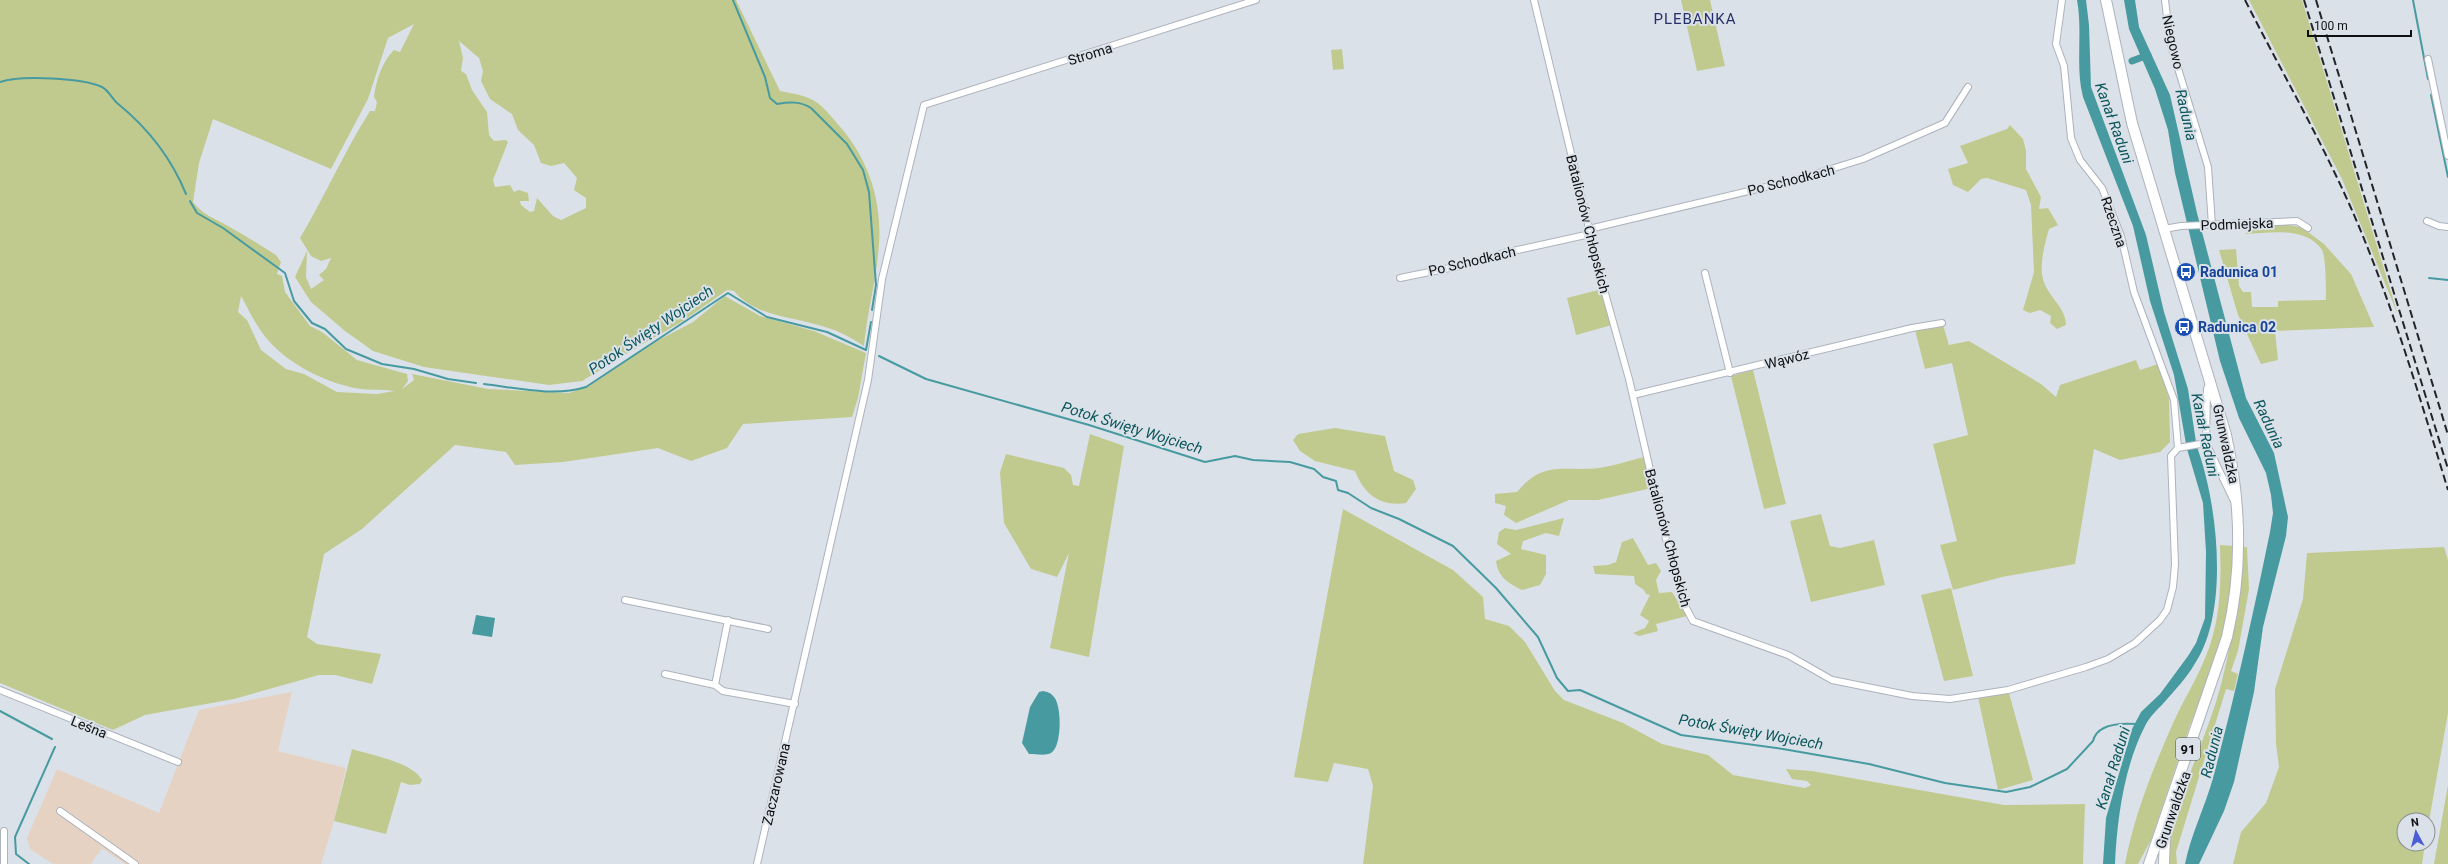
<svg xmlns="http://www.w3.org/2000/svg" width="2448" height="864" font-family="Roboto,sans-serif">
<rect width="100%" height="100%" fill="#dbe1e9"/>
<!-- commercial -->
<path fill="#e6d2c3" d="M 292,692 L 278,751 L 346,768 L 334,821 L 321,864 L 125,864 L 102,848 L 91,864 L 53,864 L 30,849 L 27,838 L 57,769 L 159,813 L 199,710 Z"/>
<!-- green -->
<path fill="#c1ca8e" fill-rule="evenodd" d="M 0,0 L 736,0 L 780,91 C 818,98 817,100 842,129 C 869,161 882,202 879,244 C 877,278 867,312 864,346 C 851,338 840,331 825,327 C 795,317 755,317 734,291 L 727,290 L 683,321 L 619,358 L 606,362 L 602,369 L 582,381 L 549,385 L 424,367 L 373,351 L 345,331 L 311,302 L 295,277 L 307,251 L 306,277 L 311,289 L 324,280 L 319,275 L 326,269 L 331,258 L 321,261 L 311,256 L 300,238 C 325,196 344,152 370,111 L 375,111 L 377,102 L 374,97 C 376,80 382,62 394,50 L 400,52 L 414,24 L 388,38 L 368,99 L 331,169 L 213,119 L 199,163 L 193,202 C 203,215 214,218 228,226 C 244,235 260,245 276,255 L 281,262 L 277,274 L 282,276 L 285,292 L 310,326 L 322,332 L 357,360 L 407,374 L 408,381 L 402,389 L 414,380 L 412,374 L 488,389 L 569,393 L 589,386 L 653,343 L 693,322 L 725,296 L 760,316 L 814,331 L 866,353 L 858,398 L 852,417 L 743,424 L 727,448 L 691,461 L 658,448 L 563,462 L 515,465 L 506,452 L 455,445 L 362,529 L 324,554 L 307,637 L 317,644 L 381,654 L 372,684 L 335,675 L 319,675 L 234,699 L 145,715 L 113,730 L 0,683 ZM 459,41 L 479,58 L 483,71 L 481,81 L 490,99 L 512,114 L 518,130 L 534,145 L 541,163 L 551,166 L 564,163 L 577,178 L 574,190 L 586,198 L 586,208 L 561,220 L 553,216 L 537,198 L 534,211 L 530,212 L 521,205 L 520,201 L 529,201 L 528,193 L 519,190 L 514,192 L 510,185 L 495,187 L 493,180 L 508,142 L 506,140 L 494,141 L 489,135 L 487,112 L 472,90 L 466,74 L 461,71 L 463,58 ZM 241,296 C 248,308 253,320 261,331 C 280,359 317,379 350,387 C 365,391 381,389 395,391 L 377,394 L 337,392 L 304,374 L 286,369 L 261,350 L 247,320 L 238,312 Z
M 1681,0 L 1710,0 L 1725,66 L 1697,71 Z
M 2249,0 L 2302,0 L 2398,315 L 2342,179 Z
M 1342,49 L 1344,69 L 1333,70 L 1331,50 Z
M 2010,125 L 2023,139 L 2026,151 L 2026,169 L 2041,197 L 2039,209 L 2048,208 L 2058,225 L 2049,229 C 2045,243 2039,264 2043,279 C 2047,296 2066,307 2066,325 L 2057,329 L 2050,323 L 2051,316 L 2040,310 L 2030,313 L 2023,310 L 2034,272 L 2031,205 L 2026,190 L 1987,178 L 1981,179 L 1968,192 L 1953,185 L 1948,169 L 1968,163 L 1960,146 L 2007,129 Z
M 2288,225 L 2300,227 L 2308,232 L 2324,244 L 2351,274 L 2374,327 L 2275,331 L 2278,360 L 2261,364 L 2238,315 L 2219,250 L 2236,249 L 2239,286 L 2243,292 L 2251,292 L 2252,307 L 2278,307 L 2278,301 L 2326,300 C 2326,290 2326,257 2322,250 C 2306,226 2270,233 2246,234 L 2246,226 Z
M 1602,289 L 1612,325 L 1576,335 L 1567,298 Z
M 1943,325 L 1949,345 L 1969,341 L 2041,384 L 2056,397 L 2060,385 L 2136,360 L 2140,370 L 2158,364 L 2169,399 L 2170,442 L 2160,452 L 2120,460 L 2094,449 L 2075,564 L 2002,577 L 1953,590 L 1940,545 L 1957,541 L 1933,444 L 1968,435 L 1952,363 L 1925,369 L 1915,330 Z
M 1753,370 L 1786,504 L 1764,509 L 1731,376 Z
M 1335,428 L 1385,436 L 1394,471 L 1413,480 L 1416,489 L 1406,503 C 1380,507 1364,494 1355,471 L 1315,461 L 1300,451 L 1293,440 L 1298,434 Z
M 1090,434 L 1124,446 L 1089,657 L 1050,648 L 1069,553 L 1057,577 L 1031,569 L 1004,523 L 1000,472 L 1006,454 L 1064,468 L 1071,475 L 1073,485 L 1079,486 Z
M 1645,457 L 1652,488 L 1598,500 L 1569,500 L 1516,523 L 1504,515 L 1506,506 L 1495,503 L 1495,494 L 1517,492 C 1544,459 1564,472 1599,468 C 1614,466 1630,460 1645,457 Z
M 1343,509 L 1453,570 L 1483,597 L 1485,619 L 1509,626 L 1525,642 L 1555,691 L 1564,700 L 1623,723 L 1662,744 L 1708,755 L 1733,775 L 1805,788 L 1811,785 L 1807,781 L 1792,779 L 1786,769 L 1812,771 L 2004,805 L 2085,804 L 2083,864 L 1363,864 L 1373,786 L 1368,769 L 1334,763 L 1328,782 L 1294,777 Z
M 1821,514 L 1830,546 L 1840,548 L 1874,540 L 1885,585 L 1811,602 L 1790,521 Z
M 1564,518 L 1559,536 L 1546,533 L 1523,541 L 1521,549 L 1546,555 L 1546,574 L 1540,585 L 1522,590 C 1508,583 1498,577 1496,561 L 1511,554 L 1497,544 L 1499,532 L 1505,528 L 1516,530 Z
M 1633,538 L 1648,565 L 1656,563 L 1661,571 L 1656,580 L 1659,593 L 1672,592 L 1687,616 L 1656,624 L 1658,631 L 1639,636 L 1633,633 L 1645,628 L 1649,621 L 1640,615 L 1650,595 L 1646,594 L 1644,590 L 1635,584 L 1634,576 L 1595,574 L 1593,566 L 1608,565 L 1616,562 L 1622,542 Z
M 2220,545 L 2234,546 L 2229,611 L 2211,674 L 2190,725 L 2151,840 L 2138,864 L 2125,864 C 2134,815 2154,766 2174,721 C 2187,693 2205,666 2213,635 C 2221,606 2221,575 2220,545 Z
M 2242,547 L 2247,547 L 2249,589 L 2238,651 L 2231,671 L 2238,674 L 2234,691 L 2226,689 L 2176,852 L 2177,864 L 2167,864 C 2172,808 2199,755 2216,702 C 2232,651 2237,600 2242,547 Z
M 2444,547 L 2448,560 L 2448,713 L 2428,827 L 2428,820 L 2404,820 L 2404,844 L 2425,844 L 2422,864 L 2233,864 L 2241,832 L 2266,803 L 2279,767 L 2276,744 L 2275,689 L 2303,599 L 2307,553 Z
M 1951,588 L 1973,676 L 1944,681 L 1921,595 Z
M 2009,693 L 2033,780 L 1998,790 L 1978,697 Z
M 352,749 C 371,755 412,762 422,780 L 420,784 L 410,785 L 401,782 L 386,834 L 334,821 Z
M 2448,785 L 2448,864 L 2434,864 Z"/>
<!-- water -->
<path fill="#479ba0" d="M 2077,0 L 2086,0 L 2089,25 L 2091,87 L 2146,235 L 2164,312 L 2188,389 L 2196,442 L 2186,444 L 2174,375 L 2150,301 L 2133,226 L 2083,97 C 2075,66 2083,32 2077,0 Z
M 2124,0 L 2135,0 L 2139,27 L 2170,95 L 2197,213 L 2246,398 L 2274,453 L 2288,517 L 2286,536 L 2263,627 L 2254,692 L 2234,782 L 2224,811 L 2199,864 L 2185,864 C 2191,834 2205,807 2213,778 C 2235,696 2253,615 2270,532 L 2273,513 L 2271,495 L 2266,473 L 2239,418 L 2220,361 L 2175,173 L 2168,130 L 2155,89 L 2129,29 Z
M 2197,447 C 2218,504 2230,613 2194,665 C 2187,677 2177,688 2168,698 C 2160,708 2151,714 2145,726 C 2124,767 2117,819 2115,864 L 2103,864 L 2106,818 L 2132,729 L 2141,712 L 2160,694 L 2188,656 L 2196,643 L 2205,618 L 2206,552 L 2203,503 L 2187,449 Z
M 476,615 L 495,618 L 492,637 L 472,634 Z
M 1043,691 C 1048,692 1051,693 1054,697 C 1062,706 1062,747 1051,753 C 1046,756 1036,754 1029,754 L 1022,743 L 1030,707 L 1039,692 Z"/>
<g fill="none" stroke-linecap="round" stroke-linejoin="round">
<!-- stream -->
<path stroke="#479ba0" stroke-width="2" d="M 733,0 L 765,77 L 770,98 L 777,104 C 789,102 800,101 811,108 L 847,144 L 863,170 L 869,192 L 876,285 L 872,310
M 2413,0 L 2428,79
M 0,82 C 20,75 83,78 102,87 C 108,90 112,98 117,103 C 148,128 171,157 186,194
M 2431,95 L 2448,177
M 190,201 L 197,213 L 223,228 L 285,273 L 294,301 L 312,323 L 325,329 L 346,349 L 382,364 L 414,369 L 448,379 L 476,383
M 2429,278 L 2448,280
M 879,356 L 926,379 L 1089,425 L 1205,462 L 1235,456 L 1253,460 L 1290,462 L 1314,469 L 1323,477 L 1336,481 L 1338,490 L 1348,493 L 1371,508 L 1399,519 L 1453,546 L 1496,588 L 1538,637 L 1557,678 L 1568,691 L 1580,690 L 1681,735 L 1783,749 L 1869,764 L 1945,783 L 2006,792 L 2030,787 L 2067,769 L 2093,741 C 2097,724 2121,723 2136,724
M 484,384 C 517,388 554,397 586,387 L 728,293 L 767,317 L 827,332 L 866,350 L 871,322
M 0,711 L 52,739
M 29,864 L 16,854 L 15,837 L 55,747"/>
<!-- canal -->
<path stroke="#479ba0" stroke-width="7" d="M 2132,61 L 2148,55"/>
<!-- minor casing -->
<g stroke="#adb2bb" stroke-width="8">
<path id="minor" d="M 1534,0 L 1603,286 L 1629,379 L 1666,539 L 1684,604 L 1693,621 L 1788,655 L 1832,680 L 1912,696 L 1950,699 L 2008,690 L 2086,667 L 2108,659 L 2135,643 L 2160,620 L 2167,610 L 2173,587 L 2175,564 L 2171,456 L 2178,448 L 2206,443
M 2062,0 L 2056,44 L 2064,66 L 2071,138 L 2080,160 L 2102,188 L 2121,236 L 2134,292 L 2174,400 L 2178,448
M 2165,0 L 2170,42 L 2208,167 L 2212,225
M 2428,59 L 2448,156
M 2427,221 L 2439,226 L 2448,227
M 1589,229 L 1799,179 L 1863,159 L 1945,123 L 1968,87
M 2164,229 L 2181,226 L 2297,221 L 2308,228
M 1705,273 L 1730,373
M 1400,278 L 1459,266 L 1504,253 L 1590,234
M 2210,381 L 2207,389 L 2206,443 L 2234,501
M 1633,395 L 1912,328 L 1942,323
M 625,600 L 768,629
M 665,674 L 715,685 L 723,691 L 795,704
M 715,685 L 728,620
M 0,690 L 178,762
M 60,811 L 135,864
M 4,864 L 4,831
M 757,864 L 868,380 L 882,279 L 924,105 L 1256,0"/>
</g>
<!-- primary casing -->
<g stroke="#adb2bb" stroke-width="12">
<path id="primary" d="M 2106,0 L 2132,123 L 2226,435 C 2241,502 2243,570 2227,637 L 2149,864
M 2164,864 L 2165,834"/>
</g>
<!-- minor -->
<use href="#minor" stroke="#fff" stroke-width="6"/>
<!-- primary -->
<use href="#primary" stroke="#fff" stroke-width="10"/>
<!-- rail -->
<path stroke="#222427" stroke-width="2" stroke-dasharray="8 4" stroke-linecap="butt" d="M 2245,0 C 2280,69 2319,136 2351,208 C 2391,299 2419,395 2448,490
M 2304,0 L 2448,469
M 2316,0 L 2448,435"/>
</g>
<!-- icons -->
<defs>
<g id="bus-disc" transform="scale(1)"><circle r="9.5" fill="#1a4fb4" stroke="#dbe1e9"/><path d="M-5-6H5V4H4V6H2V4H-2V6H-4V4H-5ZM-3.5-4V0h7V-4ZM-3.5 1.2v1.5H-2V1.2ZM2 1.2v1.5H3.5V1.2Z" fill="#fff"/></g>
</defs>
<g fill-rule="evenodd">
<use href="#bus-disc" x="2186" y="272"/>
<use href="#bus-disc" x="2184" y="327"/>
</g>
<g text-anchor="middle" stroke-width="4" stroke-linejoin="round" paint-order="stroke">
<!-- shield labels -->
<rect fill="#dbe1e9" stroke="#4b4e52" stroke-width="1" x="2176" y="738" width="24" height="22" rx="3"/>
<g font-size="13" font-weight="bold" fill="#0d0f11">
<text x="2188" y="754">91</text>
</g>
<!-- street labels -->
<g font-size="14" fill="#0d0f11" stroke="#dbe1e9">
<text transform="translate(2173 42) rotate(77)" y="5">Niegowo</text>
<text transform="translate(1090 54) rotate(-17)" y="5">Stroma</text>
<text transform="translate(1791 180) rotate(-14)" y="5">Po Schodkach</text>
<text transform="translate(2114 222) rotate(71)" y="5">Rzeczna</text>
<text transform="translate(1588 224) rotate(76)" y="5">Batalionów Chłopskich</text>
<text transform="translate(2237 224) rotate(-2)" y="5">Podmiejska</text>
<text transform="translate(1472 261) rotate(-13)" y="5">Po Schodkach</text>
<text transform="translate(1787 359) rotate(-14)" y="5">Wąwóz</text>
<text transform="translate(2226 444) rotate(78)" y="5">Grunwaldzka</text>
<text transform="translate(1668 538) rotate(75)" y="5">Batalionów Chłopskich</text>
<text transform="translate(89 727) rotate(22)" y="5">Leśna</text>
<text transform="translate(776 784) rotate(-77)" y="5">Zaczarowana</text>
<text transform="translate(2173 810) rotate(-71)" y="5">Grunwaldzka</text>
</g>
<!-- transit labels -->
<g font-size="14" font-weight="bold" fill="#164399" stroke="#dbe1e9" text-anchor="start">
<text x="2200" y="277">Radunica 01</text>
<text x="2198" y="332">Radunica 02</text>
</g>
<!-- neighbourhood labels -->
<g font-size="15" letter-spacing="1" fill="#26306a" stroke="#dbe1e9">
<text x="1695" y="24">PLEBANKA</text>
</g>
<!-- water labels -->
<g font-size="15" font-style="italic" fill="#0b565a" stroke="#dbe1e9">
<text transform="translate(2186 115) rotate(77)" y="5">Radunia</text>
<text transform="translate(2114 123) rotate(70)" y="5">Kanał Raduni</text>
<text transform="translate(651 330) rotate(-34)" y="5">Potok Święty Wojciech</text>
<text transform="translate(2269 424) rotate(65)" y="5">Radunia</text>
<text transform="translate(1132 428) rotate(17)" y="5">Potok Święty Wojciech</text>
<text transform="translate(2205 435) rotate(78)" y="5">Kanał Raduni</text>
<text transform="translate(1751 732) rotate(10)" y="5">Potok Święty Wojciech</text>
<text transform="translate(2212 752) rotate(-76)" y="5">Radunia</text>
<text transform="translate(2113 768) rotate(-73)" y="5">Kanał Raduni</text>
</g>
</g>
<!-- north arrow -->
<g transform="translate(2416 832) rotate(353)"><circle r="19" fill="#dbe1e9" stroke="#898d93"/>
<path d="M0-3L7 15L0 10L-7 15Z" fill="#4c5dd3"/>
<text y="-6" font-size="11" font-weight="bold" text-anchor="middle" fill="#0d0f11">N</text>
</g>
<!-- scale -->
<path d="M2308 30v6h103v-6" fill="none" stroke="#0d0f11" stroke-width="2"/>
<text x="2314" y="30" font-size="12" fill="#0d0f11" stroke="#dbe1e9" stroke-width="3" paint-order="stroke">100 m</text>
</svg>
